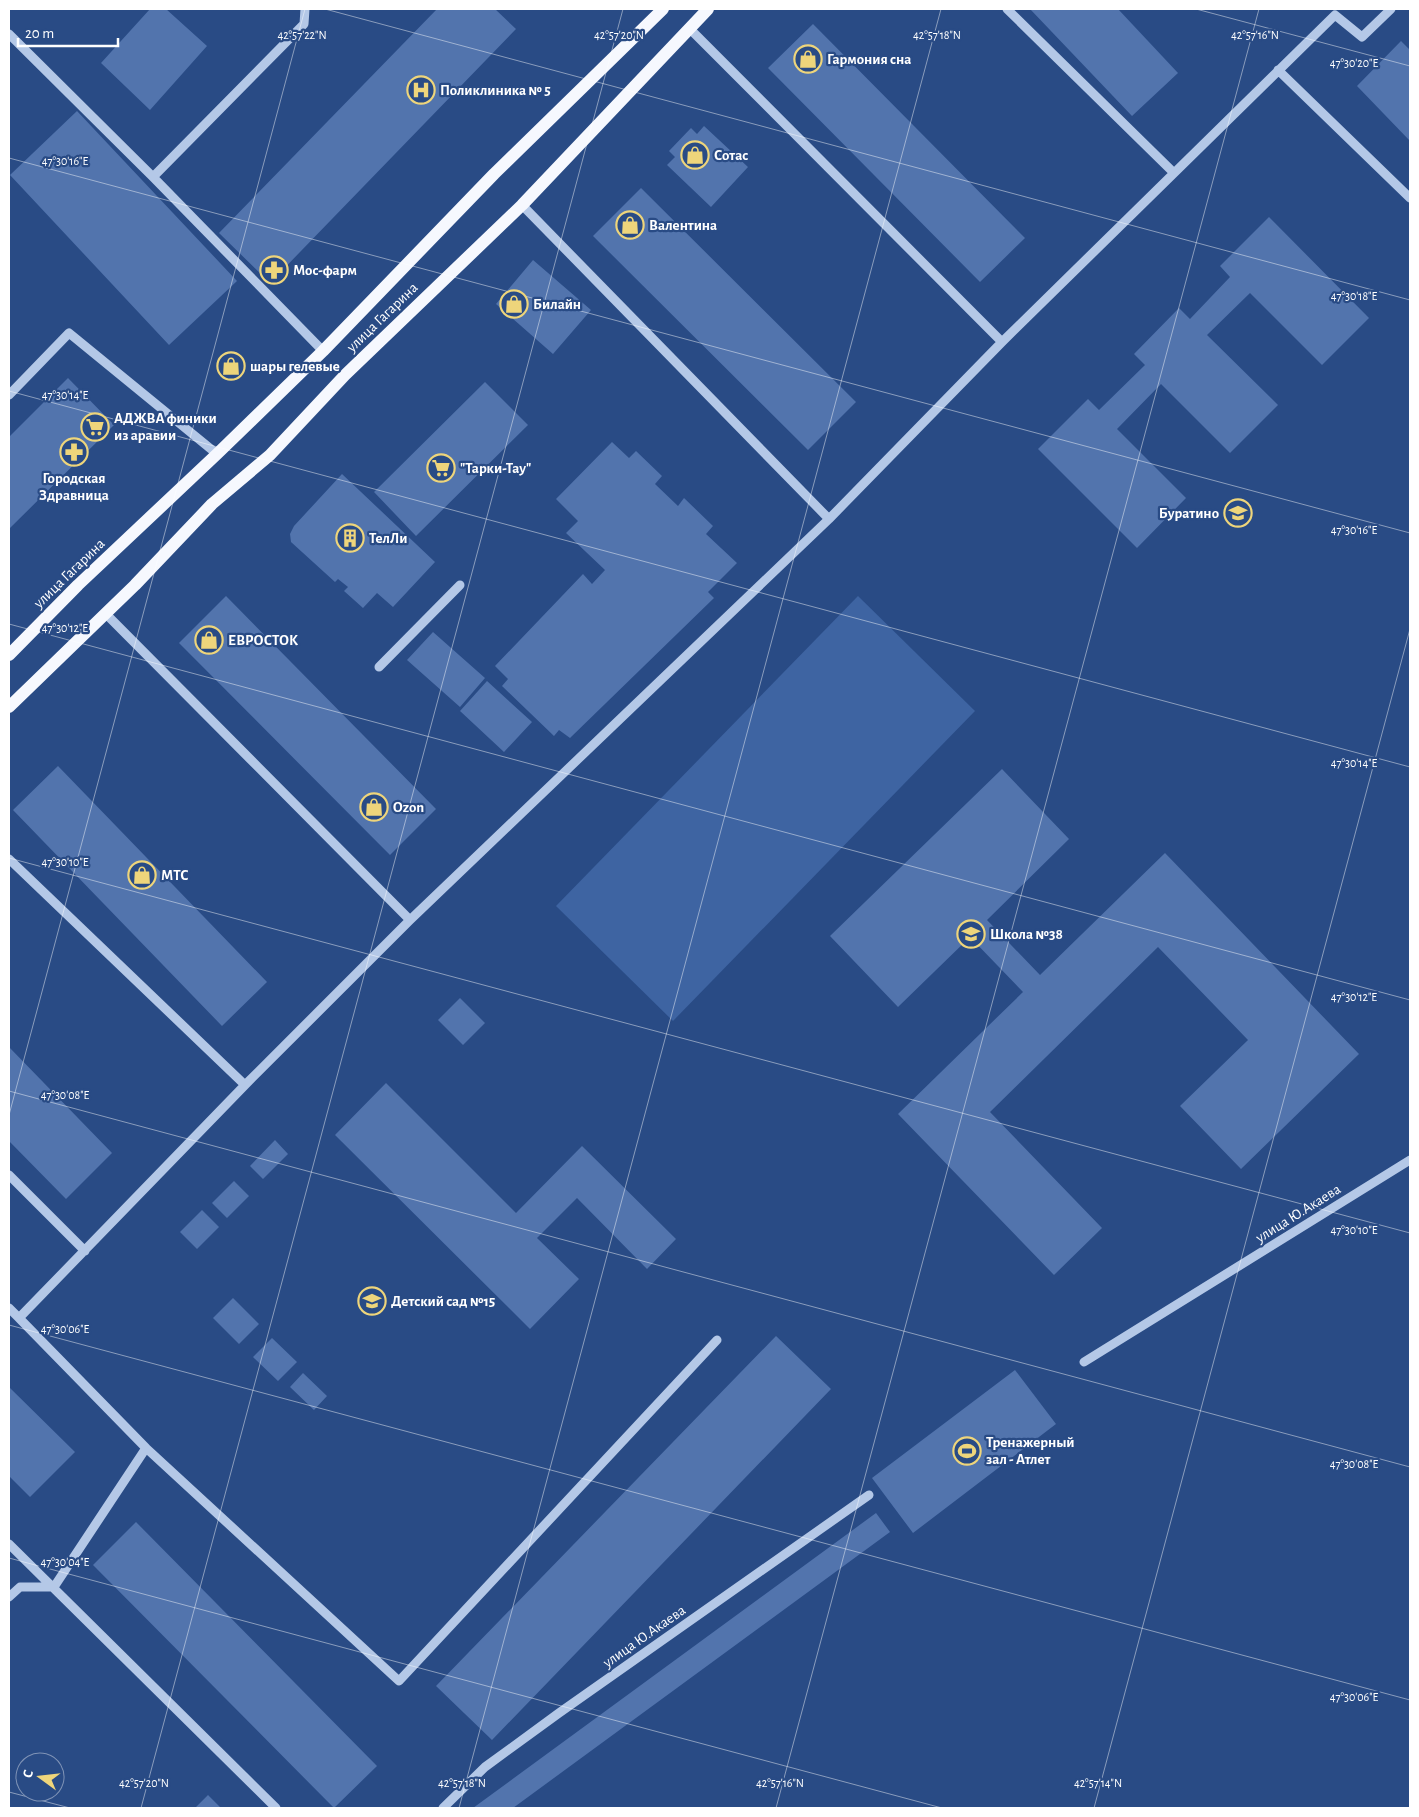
<svg xmlns="http://www.w3.org/2000/svg" width="1419" height="1817" font-family="'Alegreya Sans',sans-serif">
<rect width="100%" height="100%" fill="#294b85"/>
<!-- green -->
<path fill="#3e64a2" d="M 858,596 L 975,711 L 673,1021 L 556,906 Z"/>
<!-- building -->
<path fill="#5274ad" d="M 150,9 L 166,9 L 207,46 L 150,110 L 101,63 Z
M 437,9 L 495,9 L 516,29 L 270,283 L 219,233 Z
M 1030,9 L 1118,9 L 1178,73 L 1132,116 Z
M 813,24 L 1025,238 L 980,282 L 768,68 Z
M 1401,41 L 1410,50 L 1410,141 L 1357,86 Z
M 77,111 L 237,281 L 169,345 L 10,175 Z
M 704,126 L 748,167 L 711,207 L 667,165 L 675,157 L 669,151 L 691,128 L 697,134 Z
M 641,188 L 856,402 L 808,450 L 593,236 Z
M 1269,217 L 1369,318 L 1322,365 L 1250,293 L 1207,335 L 1278,405 L 1230,453 L 1161,384 L 1117,429 L 1186,498 L 1137,548 L 1038,449 L 1088,399 L 1099,410 L 1145,365 L 1134,354 L 1179,308 L 1190,319 L 1230,277 L 1220,266 Z
M 533,260 L 591,310 L 553,354 L 496,304 Z
M 68,378 L 114,425 L 9,529 L 9,437 Z
M 485,382 L 528,425 L 416,536 L 374,492 Z
M 612,442 L 629,458 L 636,451 L 662,476 L 655,484 L 678,506 L 684,498 L 713,526 L 706,534 L 737,563 L 708,592 L 714,598 L 570,738 L 559,730 L 554,736 L 502,686 L 508,679 L 495,666 L 583,574 L 592,584 L 605,570 L 566,533 L 578,521 L 556,499 Z
M 342,474 L 435,562 L 393,607 L 377,593 L 363,608 L 344,591 L 348,587 L 338,579 L 335,582 L 291,542 L 290,534 L 294,526 Z
M 226,596 L 436,809 L 390,855 L 179,643 Z
M 433,632 L 485,678 L 460,707 L 407,660 Z
M 487,681 L 532,722 L 504,752 L 460,711 Z
M 58,766 L 267,982 L 222,1026 L 13,810 Z
M 1002,769 L 1069,839 L 987,920 L 1040,975 L 1165,853 L 1359,1054 L 1241,1169 L 1180,1106 L 1248,1040 L 1158,947 L 990,1112 L 1102,1228 L 1054,1275 L 898,1114 L 1023,992 L 970,937 L 898,1007 L 830,936 Z
M 460,998 L 485,1023 L 463,1045 L 438,1020 Z
M 9,1047 L 112,1153 L 66,1199 L 9,1141 Z
M 386,1083 L 516,1213 L 582,1146 L 676,1239 L 647,1269 L 577,1198 L 537,1238 L 579,1279 L 530,1329 L 335,1135 Z
M 275,1140 L 288,1154 L 263,1179 L 250,1166 Z
M 234,1181 L 249,1196 L 227,1218 L 212,1203 Z
M 202,1210 L 219,1227 L 197,1249 L 180,1232 Z
M 233,1298 L 259,1324 L 239,1344 L 213,1318 Z
M 776,1336 L 831,1389 L 492,1740 L 436,1686 Z
M 272,1338 L 297,1362 L 278,1381 L 253,1357 Z
M 1015,1370 L 1056,1424 L 913,1533 L 872,1478 Z
M 303,1373 L 327,1396 L 314,1410 L 290,1387 Z
M 9,1387 L 75,1452 L 30,1497 L 9,1476 Z
M 876,1513 L 890,1532 L 513,1808 L 473,1808 Z
M 136,1522 L 377,1766 L 334,1808 L 93,1565 Z
M 208,1795 L 221,1808 L 195,1808 Z"/>
<g fill="none" stroke-linecap="round" stroke-linejoin="round">
<!-- minor -->
<path stroke="#b4c8e7" stroke-width="9" d="M 1007,9 L 1174,173
M 689,28 L 1002,342
M 9,34 L 153,177 L 323,351
M 1278,70 L 1410,198
M 153,177 L 304,24 L 305,9
M 522,205 L 829,519
M 9,395 L 69,333 L 217,454
M 106,614 L 410,920
M 379,667 L 460,585
M 9,859 L 245,1085
M 9,1175 L 85,1251
M 9,1308 L 19,1318
M 1084,1362 L 1410,1160
M 146,1448 L 399,1681 L 717,1340
M 9,1544 L 276,1808
M 9,1597 L 20,1587 L 54,1587 L 146,1448 L 19,1318 L 245,1085 L 410,920 L 829,519 L 1002,342 L 1335,15 L 1362,37 L 1391,9
M 443,1808 L 485,1767 L 559,1713 L 869,1495"/>
<!-- major -->
<path stroke="#f6f8fe" stroke-width="12" d="M 9,655 L 78,585 L 217,454 L 323,351 L 494,174 L 663,9
M 9,707 L 135,585 L 212,504 L 270,455 L 345,375 L 522,205 L 708,9"/>
</g>
<!-- ticks -->
<path fill="none" stroke="#fff" stroke-width="1" stroke-opacity="0.45" d="M 325,9 L 1410,300M 1196,9 L 1410,66M 9,158 L 1410,533M 9,391 L 1410,767M 9,624 L 1410,1000M 9,858 L 1410,1233M 9,1091 L 1410,1467M 9,1115 L 305,9M 9,1325 L 1410,1700M 9,1558 L 942,1808M 9,1792 L 70,1808M 141,1808 L 623,9M 459,1808 L 941,9M 776,1808 L 1259,9M 1094,1808 L 1410,629"/>
<!-- icons -->
<defs>
<g id="shop-ring" transform="scale(1.4375)"><circle r="9.5" fill="#294b85" stroke="#eed57b" stroke-width="1.5"/><path d="M-5-2.5h2.3a2.7 3.5 0 0 1 5.4 0H5L5.5 6h-11ZM-1.5-2.5h3a1.5 2.3 0 0 0-3 0Z" fill="#eed57b"/></g>
<g id="hospital-ring" transform="scale(1.4375)"><circle r="9.5" fill="#294b85" stroke="#eed57b" stroke-width="1.5"/><path d="M-5-5h3v3.5h4V-5h3V5h-3V1.5h-4V5h-3Z" fill="#eed57b"/></g>
<g id="pharmacy-ring" transform="scale(1.4375)"><circle r="9.5" fill="#294b85" stroke="#eed57b" stroke-width="1.5"/><path d="M-2-6h4v4h4v4h-4v4h-4v-4h-4v-4h4Z" fill="#eed57b"/></g>
<g id="supermarket-ring" transform="scale(1.4375)"><circle r="9.5" fill="#294b85" stroke="#eed57b" stroke-width="1.5"/><path d="M-6-5.5h2.5l.6 2H6L4.5 2H-2.5L-4.4-4H-6ZM-1.5 3.2a1.3 1.3 0 1 0 .1 0ZM3 3.2a1.3 1.3 0 1 0 .1 0Z" fill="#eed57b"/></g>
<g id="school-ring" transform="scale(1.4375)"><circle r="9.5" fill="#294b85" stroke="#eed57b" stroke-width="1.5"/><path d="M0-5L7-2L0 1L-7-2ZM-4 1L0 2.5L4 1V4Q0 6-4 4Z" fill="#eed57b"/></g>
<g id="building-ring" transform="scale(1.4375)"><circle r="9.5" fill="#294b85" stroke="#eed57b" stroke-width="1.5"/><path d="M-4-6H4V6H1V3H-1V6H-4ZM-2.5-4.3h1.7v1.8h-1.7ZM.8-4.3h1.7v1.8H.8ZM-2.5-1h1.7V.8h-1.7ZM.8-1h1.7V.8H.8Z" fill="#eed57b"/></g>
<g id="stadium-ring" transform="scale(1.4375)"><circle r="9.5" fill="#294b85" stroke="#eed57b" stroke-width="1.5"/><path d="M0-5a6.5 5 0 1 0 0 10a6.5 5 0 1 0 0-10ZM-3.5-1.8h7v3.6h-7Z" fill="#eed57b"/></g>
</defs>
<g fill-rule="evenodd">
<use href="#shop-ring" x="808" y="59"/>
<use href="#hospital-ring" x="421" y="90"/>
<use href="#shop-ring" x="695" y="155"/>
<use href="#shop-ring" x="630" y="225"/>
<use href="#pharmacy-ring" x="274" y="270"/>
<use href="#shop-ring" x="514" y="304"/>
<use href="#shop-ring" x="231" y="366"/>
<use href="#supermarket-ring" x="95" y="427"/>
<use href="#pharmacy-ring" x="74" y="452"/>
<use href="#supermarket-ring" x="441" y="468"/>
<use href="#school-ring" x="1238" y="513"/>
<use href="#building-ring" x="350" y="538"/>
<use href="#shop-ring" x="209" y="640"/>
<use href="#shop-ring" x="374" y="807"/>
<use href="#shop-ring" x="142" y="875"/>
<use href="#school-ring" x="971" y="934"/>
<use href="#school-ring" x="372" y="1301"/>
<use href="#stadium-ring" x="967" y="1451"/>
</g>
<g text-anchor="middle" stroke-width="4.5" stroke-linejoin="round" paint-order="stroke">
<!-- poi labels -->
<g font-size="15" font-weight="bold" fill="#fff" stroke="#294b85" text-anchor="start">
<text x="827" y="64">Гармония сна</text>
<text x="440" y="95">Поликлиника № 5</text>
<text x="714" y="160">Сотас</text>
<text x="649" y="230">Валентина</text>
<text x="293" y="275">Мос-фарм</text>
<text x="533" y="309">Билайн</text>
<text x="250" y="371">шары гелевые</text>
<text x="114" y="423">АДЖВА финики<tspan x="114" dy="17">из аравии</tspan></text>
<text x="460" y="473">"Тарки-Тау"</text>
<text x="74" y="483" text-anchor="middle">Городская<tspan x="74" dy="17">Здравница</tspan></text>
<text x="1219" y="518" text-anchor="end">Буратино</text>
<text x="369" y="543">ТелЛи</text>
<text x="228" y="645">ЕВРОСТОК</text>
<text x="393" y="812">Ozon</text>
<text x="161" y="880">МТС</text>
<text x="990" y="939">Школа №38</text>
<text x="391" y="1306">Детский сад №15</text>
<text x="986" y="1447">Тренажерный<tspan x="986" dy="17">зал - Атлет</tspan></text>
</g>
<!-- street labels -->
<g font-size="15" fill="#fff" stroke="#294b85">
<text transform="translate(382 317) rotate(-44)" y="5">улица Гагарина</text>
<text transform="translate(69 573) rotate(-44)" y="5">улица Гагарина</text>
<text transform="translate(1298 1213) rotate(-32)" y="5">улица Ю.Акаева</text>
<text transform="translate(644 1636) rotate(-35)" y="5">улица Ю.Акаева</text>
</g>
</g>
<g font-size="12" text-anchor="middle" fill="#fff" stroke="#294b85" stroke-width="4.5" stroke-linejoin="round" paint-order="stroke">
<text x="302" y="39">42°57'22"N</text>
<text x="619" y="39">42°57'20"N</text>
<text x="937" y="39">42°57'18"N</text>
<text x="1255" y="39">42°57'16"N</text>
<text x="1354" y="67">47°30'20"E</text>
<text x="65" y="165">47°30'16"E</text>
<text x="1354" y="300">47°30'18"E</text>
<text x="65" y="399">47°30'14"E</text>
<text x="1354" y="534">47°30'16"E</text>
<text x="65" y="632">47°30'12"E</text>
<text x="1354" y="767">47°30'14"E</text>
<text x="65" y="866">47°30'10"E</text>
<text x="1354" y="1001">47°30'12"E</text>
<text x="65" y="1099">47°30'08"E</text>
<text x="1354" y="1234">47°30'10"E</text>
<text x="65" y="1333">47°30'06"E</text>
<text x="1354" y="1468">47°30'08"E</text>
<text x="65" y="1566">47°30'04"E</text>
<text x="1354" y="1701">47°30'06"E</text>
<text x="144" y="1787">42°57'20"N</text>
<text x="462" y="1787">42°57'18"N</text>
<text x="780" y="1787">42°57'16"N</text>
<text x="1098" y="1787">42°57'14"N</text>
</g>
<!-- border -->
<rect width="1419" height="1817" fill="none" stroke="#ffffff" stroke-width="20"/>
<!-- north arrow -->
<g transform="translate(40 1777) rotate(285)"><circle r="24" fill="#294b85" stroke="#7f93b6"/>
<path d="M0-4L9 19L0 12L-9 19Z" fill="#eed57b"/>
<text y="-8" font-size="14" font-weight="bold" text-anchor="middle" fill="#ffffff">С</text>
</g>
<!-- scale -->
<path d="M18 38v8h100v-8" fill="none" stroke="#ffffff" stroke-width="2.5"/>
<text x="25" y="38" font-size="15" fill="#ffffff" stroke="#294b85" stroke-width="4" paint-order="stroke">20 m</text>
</svg>
